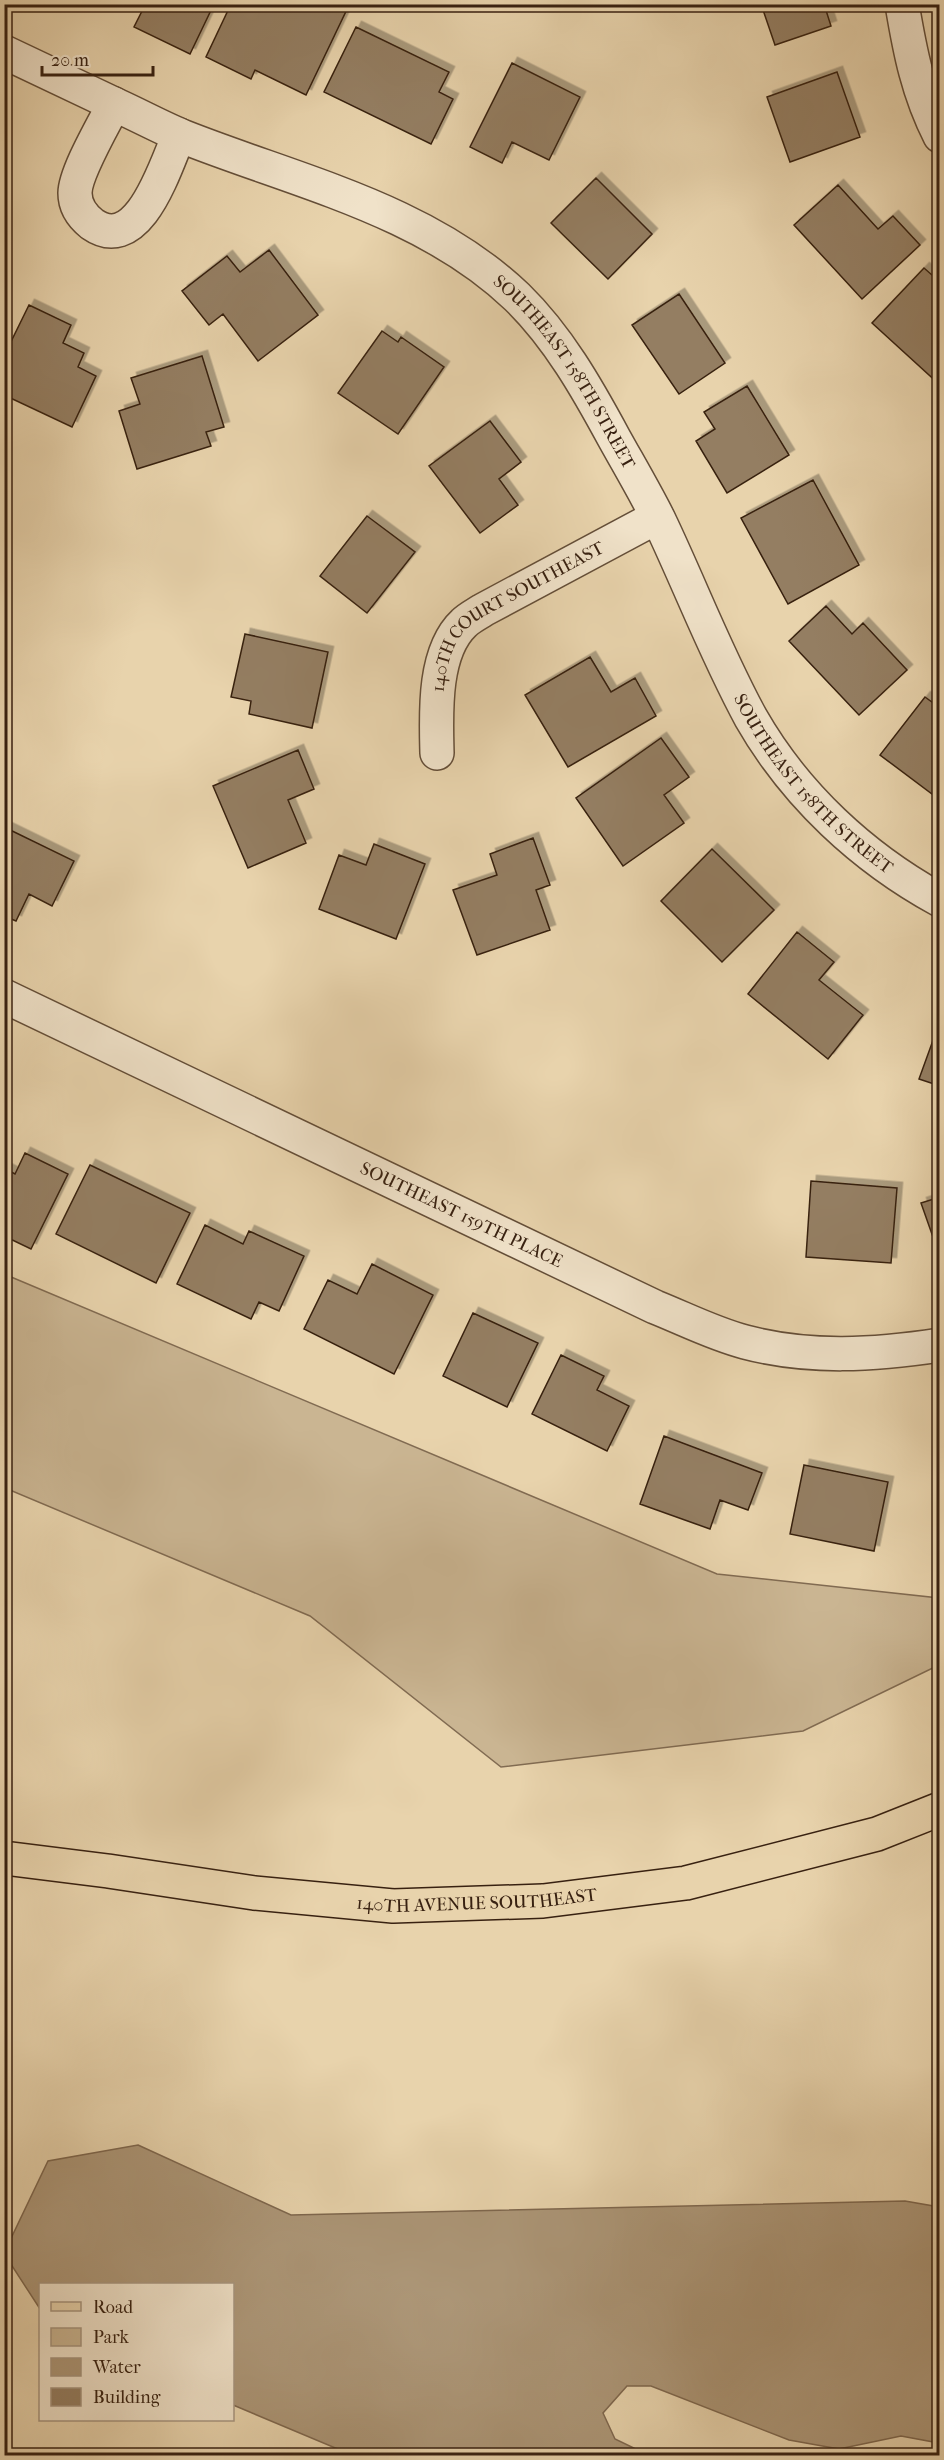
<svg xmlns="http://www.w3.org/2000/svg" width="944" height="2460" font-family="'IM FELL French Canon',serif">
<defs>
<filter id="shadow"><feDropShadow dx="5.5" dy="-5.5" stdDeviation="0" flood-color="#0004"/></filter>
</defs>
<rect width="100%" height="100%" fill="#e8d3ac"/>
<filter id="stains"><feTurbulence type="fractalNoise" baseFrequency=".00333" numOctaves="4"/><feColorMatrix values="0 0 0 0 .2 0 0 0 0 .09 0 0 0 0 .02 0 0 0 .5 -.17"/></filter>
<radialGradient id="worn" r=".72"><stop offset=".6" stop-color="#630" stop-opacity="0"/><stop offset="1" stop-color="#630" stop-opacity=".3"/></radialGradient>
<!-- green -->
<path fill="#cab592" stroke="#816b52" stroke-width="1.5" d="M 4,1274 L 717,1574 L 939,1598 L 939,1665 L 803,1731 L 501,1767 L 310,1616 L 5,1488 Z"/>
<!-- water -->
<path fill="#ac9677" stroke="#7e674e" stroke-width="1.5" d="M 138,2145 L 291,2215 L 905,2201 L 939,2207 L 939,2443 L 901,2436 L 839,2449 L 789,2440 L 651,2386 L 627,2386 L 603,2413 L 615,2439 L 644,2453 L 674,2455 L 352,2455 L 233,2405 L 232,2284 L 40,2284 L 40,2309 L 5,2255 L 5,2251 L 48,2161 Z"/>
<!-- building -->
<path fill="#947e62" stroke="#382111" stroke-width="1.5" filter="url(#shadow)" d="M 134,4 L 214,4 L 190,54 L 134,27 L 143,9 Z
M 231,4 L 349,4 L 349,5 L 306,95 L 255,70 L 251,79 L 206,57 Z
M 761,4 L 824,4 L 831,26 L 775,45 Z
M 356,27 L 449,72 L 439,92 L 453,99 L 431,144 L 324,92 Z
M 512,63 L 580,97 L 549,160 L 512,142 L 502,163 L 470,147 Z
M 837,72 L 860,137 L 790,162 L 767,97 Z
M 596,178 L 652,234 L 608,279 L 551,223 Z
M 838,185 L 878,229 L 893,216 L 920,245 L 862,299 L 794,225 Z
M 269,250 L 318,315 L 258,361 L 223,314 L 209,325 L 182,291 L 227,256 L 240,272 Z
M 924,268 L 940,282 L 940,385 L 872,323 Z
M 679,294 L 725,363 L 679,394 L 632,325 Z
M 29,305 L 71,325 L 63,343 L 84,353 L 78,367 L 96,376 L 72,427 L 4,395 L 4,356 Z
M 382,331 L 398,342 L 401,337 L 444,367 L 398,434 L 338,393 Z
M 202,356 L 224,427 L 206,432 L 211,446 L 137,469 L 119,411 L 140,404 L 131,378 Z
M 747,386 L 789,455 L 727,493 L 696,441 L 715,429 L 704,412 Z
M 490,421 L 521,462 L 499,479 L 518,505 L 480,533 L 429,466 Z
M 813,480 L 859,565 L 788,604 L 741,518 Z
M 367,516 L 415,552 L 367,613 L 320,576 Z
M 826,606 L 852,634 L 863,623 L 907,670 L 859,715 L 789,641 Z
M 245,634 L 328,652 L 312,728 L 249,714 L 251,701 L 231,697 Z
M 590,657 L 611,692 L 635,678 L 656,716 L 568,767 L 525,695 Z
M 925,697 L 940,708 L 940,800 L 880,755 Z
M 661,738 L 689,777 L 664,795 L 684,823 L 623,866 L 576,798 Z
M 298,750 L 314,789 L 288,800 L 306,843 L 248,868 L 213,786 Z
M 4,827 L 74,861 L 52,906 L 29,894 L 16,921 L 4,916 Z
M 533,838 L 550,885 L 536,890 L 550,930 L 477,955 L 453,890 L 497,875 L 490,854 Z
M 374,844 L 425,864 L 396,939 L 319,909 L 339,855 L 366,865 Z
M 712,849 L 774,910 L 722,962 L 661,901 Z
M 797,932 L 834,962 L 819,980 L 863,1015 L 828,1059 L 748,994 Z
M 940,1021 L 940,1086 L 919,1079 Z
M 25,1153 L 68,1174 L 31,1249 L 4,1236 L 4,1168 L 15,1174 Z
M 90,1165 L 190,1213 L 156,1283 L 56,1234 Z
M 811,1181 L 897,1188 L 891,1263 L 806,1257 Z
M 940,1197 L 940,1257 L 921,1203 Z
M 205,1225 L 243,1244 L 249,1231 L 304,1256 L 279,1311 L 259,1302 L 251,1319 L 177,1284 Z
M 372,1264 L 433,1295 L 394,1374 L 304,1329 L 328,1280 L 357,1294 Z
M 473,1313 L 538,1343 L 507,1407 L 443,1376 Z
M 561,1355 L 604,1376 L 597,1390 L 629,1406 L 607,1451 L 532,1414 Z
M 664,1436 L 762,1473 L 748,1510 L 720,1500 L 710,1529 L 640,1504 Z
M 804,1465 L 888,1482 L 874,1551 L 790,1534 Z"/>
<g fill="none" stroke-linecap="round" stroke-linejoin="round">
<!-- minor casing -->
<g stroke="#644e38" stroke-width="36">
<g id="minor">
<path d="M 902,4 C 910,52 918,93 940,136"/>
<path id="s1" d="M 4,52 C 42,70 80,88 118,106 C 140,116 162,128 184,137 C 298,182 426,210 517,297 C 558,337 587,388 614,438 C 629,465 645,492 659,520 C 690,585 716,654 751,718 C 795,795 863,858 940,900"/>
<path d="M 114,104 C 104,124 75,173 75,193 C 75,206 82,216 92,224 C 139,257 166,164 179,135"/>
<path id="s2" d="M 437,753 C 436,714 433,652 464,623 C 469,618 477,614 483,610 L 657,517"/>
<path id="s3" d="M 4,996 L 655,1307 C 685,1319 714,1334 745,1342 C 809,1359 875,1355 940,1345"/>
</g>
</g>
<!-- major casing -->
<g stroke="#382111" stroke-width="36">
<g id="major">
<path id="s4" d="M 4,1858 L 108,1871 L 254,1893 L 393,1906 L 543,1901 L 686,1883 L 877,1834 L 940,1809"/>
</g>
</g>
<!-- minor -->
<use href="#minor" stroke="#f0e2c9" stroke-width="33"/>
<!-- major -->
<use href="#major" stroke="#e8d3ac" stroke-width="33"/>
</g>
<g text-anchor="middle" stroke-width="5" stroke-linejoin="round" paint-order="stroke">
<!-- street labels -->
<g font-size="18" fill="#382111" stroke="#f0e2c9">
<text dy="6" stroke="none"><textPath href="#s1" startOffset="660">SOUTHEAST 158TH STREET</textPath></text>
<text dy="6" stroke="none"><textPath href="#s2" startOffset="178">140TH COURT SOUTHEAST</textPath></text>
<text dy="6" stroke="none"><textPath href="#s1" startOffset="1146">SOUTHEAST 158TH STREET</textPath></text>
<text dy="6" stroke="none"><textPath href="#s3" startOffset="507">SOUTHEAST 159TH PLACE</textPath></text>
<text dy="6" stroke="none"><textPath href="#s4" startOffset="476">140TH AVENUE SOUTHEAST</textPath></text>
</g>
</g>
<!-- margin -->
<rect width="944" height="2460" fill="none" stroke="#e8d3ac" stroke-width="24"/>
<rect x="6" y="6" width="932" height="2448" fill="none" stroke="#382111" stroke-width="3"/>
<rect x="12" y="12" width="920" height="2436" fill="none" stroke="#382111" stroke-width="1.5"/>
<!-- legend -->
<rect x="39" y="2283" width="195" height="138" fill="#f0e2c9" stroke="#a6957f" stroke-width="1.5"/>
<rect x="51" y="2302" width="30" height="9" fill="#e8d3ac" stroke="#a6957f" stroke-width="1.5"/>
<text x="93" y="2313" font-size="18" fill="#382111">Road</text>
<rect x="51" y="2328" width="30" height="18" fill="#cab592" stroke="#a6957f" stroke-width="1.5"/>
<text x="93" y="2343" font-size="18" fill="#382111">Park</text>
<rect x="51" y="2358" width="30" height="18" fill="#ac9677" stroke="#a6957f" stroke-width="1.5"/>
<text x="93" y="2373" font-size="18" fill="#382111">Water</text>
<rect x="51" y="2388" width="30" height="18" fill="#947e62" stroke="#a6957f" stroke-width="1.5"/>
<text x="93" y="2403" font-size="18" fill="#382111">Building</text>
<!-- scale -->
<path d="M42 66v9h111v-9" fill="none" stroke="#382111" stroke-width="3"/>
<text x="51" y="66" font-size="18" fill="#382111" stroke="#f0e2c9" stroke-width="4.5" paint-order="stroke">20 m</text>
<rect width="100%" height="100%" filter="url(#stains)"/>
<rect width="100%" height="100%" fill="url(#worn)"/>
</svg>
